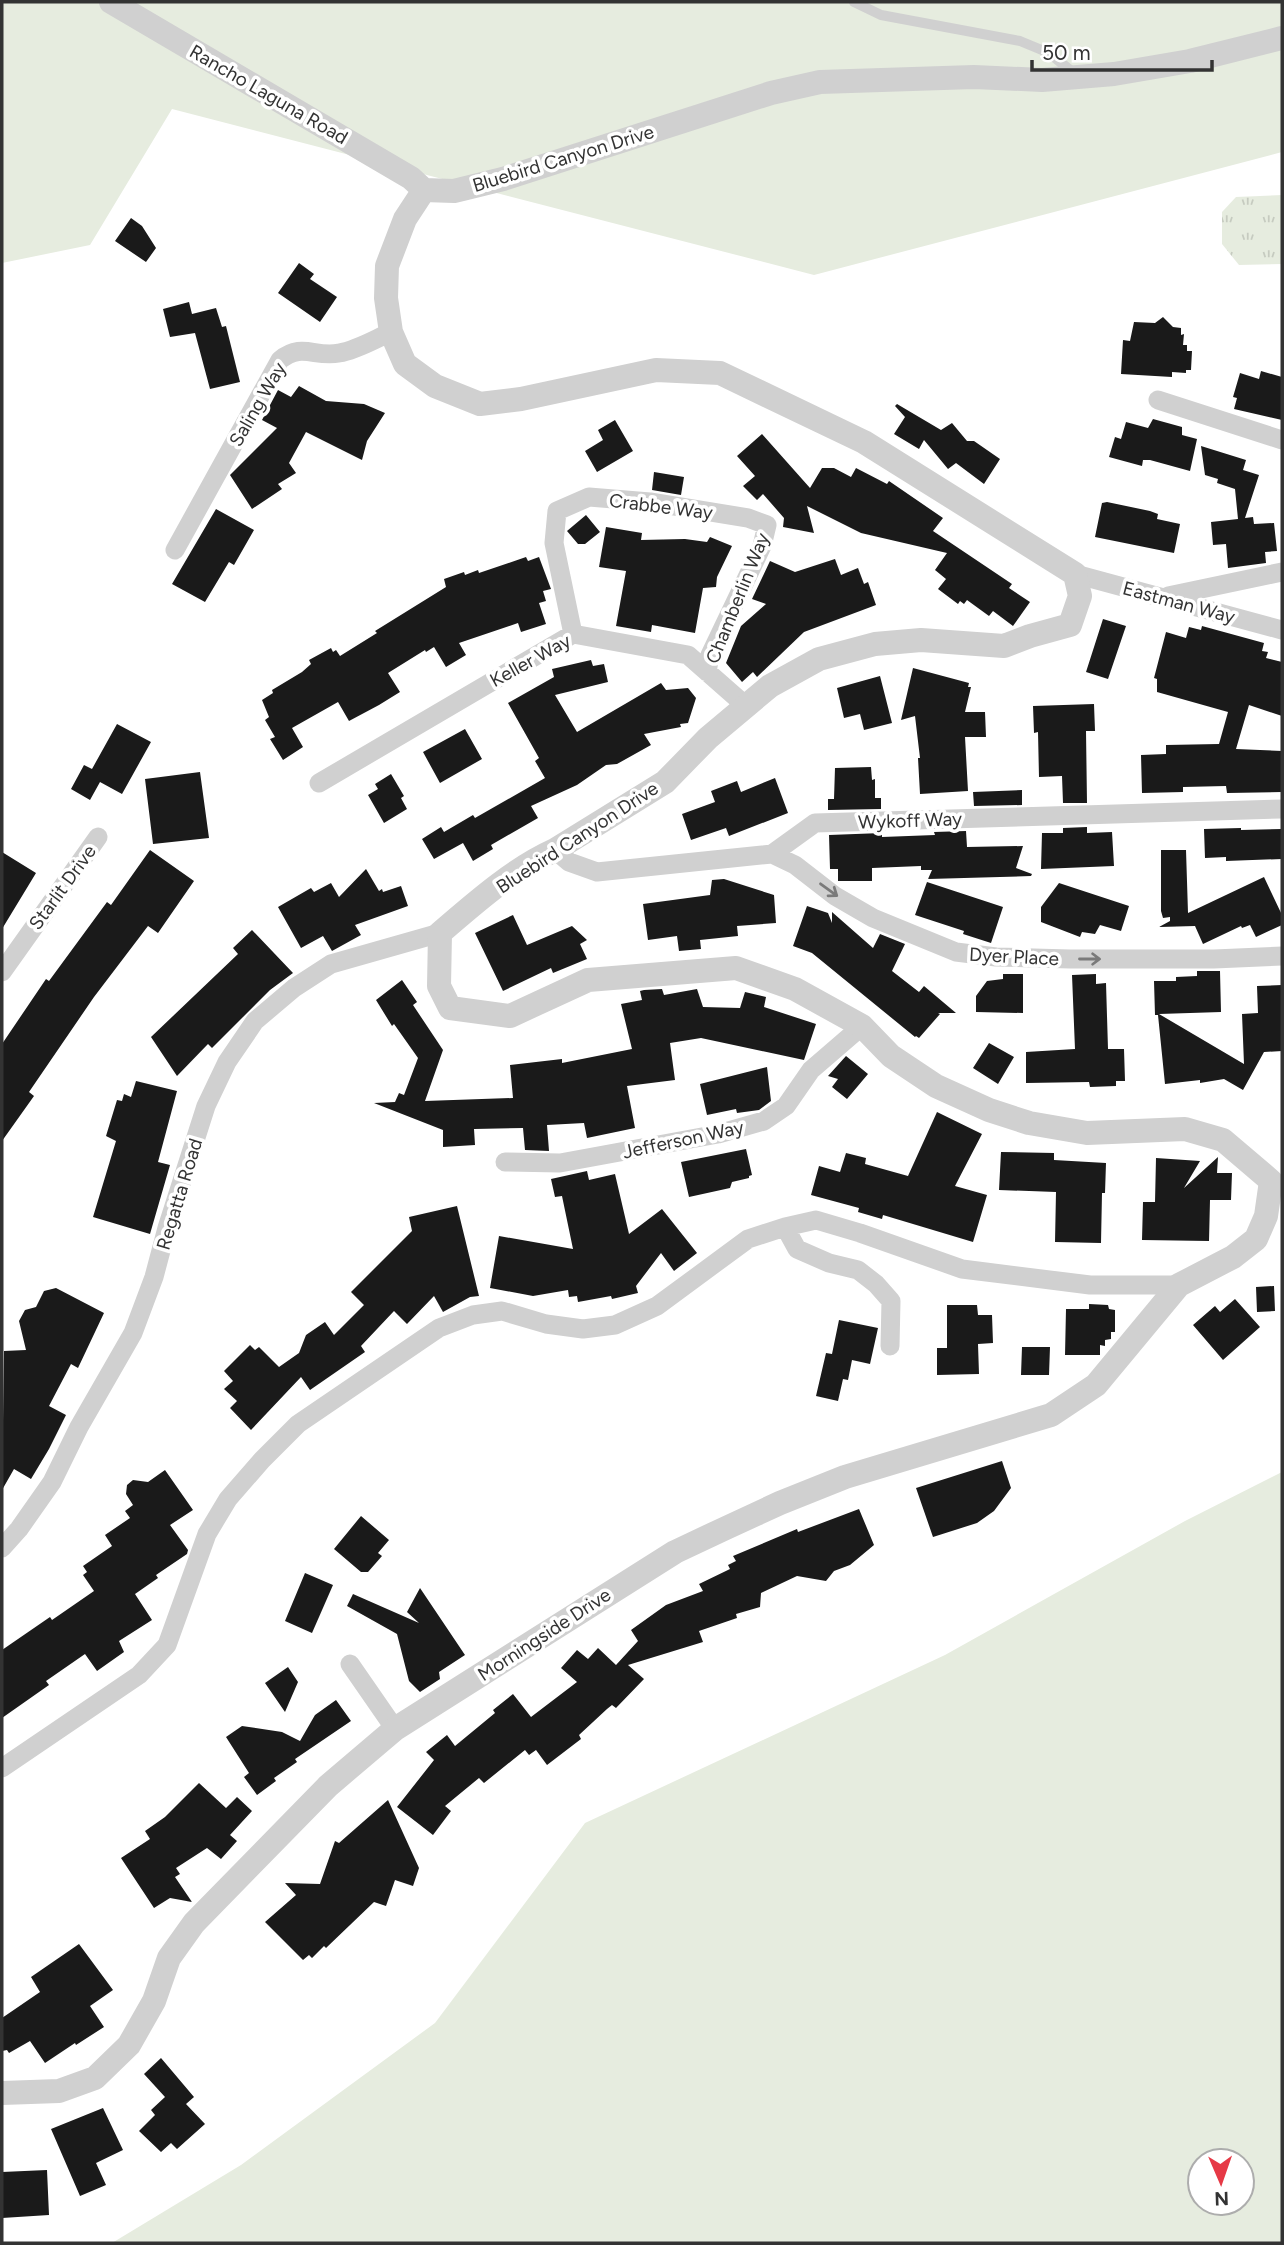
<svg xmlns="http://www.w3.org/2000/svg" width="1284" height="2245" font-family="Figtree,sans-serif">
<defs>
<pattern id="park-tufts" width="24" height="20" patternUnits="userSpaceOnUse" patternTransform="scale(1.75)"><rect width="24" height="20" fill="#e6ecdf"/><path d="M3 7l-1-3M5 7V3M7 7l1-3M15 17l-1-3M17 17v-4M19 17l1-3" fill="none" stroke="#c6cbc0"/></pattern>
</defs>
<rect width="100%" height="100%" fill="#fff"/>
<!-- grass -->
<path fill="#e6ecdf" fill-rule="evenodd" d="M 2,2 L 1282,2 L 1282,152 L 814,275 L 172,109 L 90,245 L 2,263 Z
M 1282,1472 L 1282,2243 L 112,2243 L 241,2165 L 435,2023 L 585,1823 L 945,1655 L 1185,1521 ZM 1200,2161 L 1242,2161 L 1242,2203 L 1200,2203 Z"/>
<!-- park -->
<path fill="url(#park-tufts)" d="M 1282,195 L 1282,264 L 1239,265 L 1222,244 L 1222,212 L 1236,197 Z"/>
<!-- building -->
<path fill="#1a1a1a" d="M 131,218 L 142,226 L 156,248 L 146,262 L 115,241 Z
M 299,263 L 314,274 L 310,279 L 337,297 L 320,322 L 278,293 Z
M 189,302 L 192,314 L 216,308 L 222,327 L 226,326 L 240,382 L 210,389 L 195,333 L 170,337 L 163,309 Z
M 1163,317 L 1173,327 L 1181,328 L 1181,335 L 1184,334 L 1183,345 L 1187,345 L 1187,351 L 1192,351 L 1191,370 L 1186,370 L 1186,373 L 1172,372 L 1172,377 L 1121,374 L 1123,340 L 1130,341 L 1134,322 L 1155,323 Z
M 1261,371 L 1282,377 L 1282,420 L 1234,409 L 1237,398 L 1233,397 L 1240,373 L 1259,379 Z
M 299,386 L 326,401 L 364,404 L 385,413 L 367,441 L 362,460 L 306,432 L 289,463 L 296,473 L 278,484 L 282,489 L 252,509 L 230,475 L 277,428 L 262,420 L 278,390 L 291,397 Z
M 897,404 L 941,430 L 952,423 L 967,441 L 974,441 L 1000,459 L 984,484 L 956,463 L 948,469 L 924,440 L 919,449 L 894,434 L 905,417 L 895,406 Z
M 1153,419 L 1182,427 L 1182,435 L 1197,439 L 1190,471 L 1150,460 L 1143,460 L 1142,466 L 1109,457 L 1115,437 L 1121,439 L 1126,422 L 1148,428 Z
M 615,420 L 633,451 L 597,472 L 585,451 L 603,440 L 598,430 Z
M 762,434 L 810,488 L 822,468 L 834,468 L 851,477 L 856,468 L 887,484 L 889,481 L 943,518 L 933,531 L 1012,584 L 1009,588 L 1030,602 L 1013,626 L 993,611 L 989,616 L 967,600 L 964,604 L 960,601 L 958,604 L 938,589 L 946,579 L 935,570 L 947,553 L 861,533 L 807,506 L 814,533 L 783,527 L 784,518 L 763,494 L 757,500 L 743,486 L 755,476 L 737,456 Z
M 1201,446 L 1246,460 L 1243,470 L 1259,475 L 1245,518 L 1253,517 L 1254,524 L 1274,523 L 1277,551 L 1265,552 L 1266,563 L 1228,568 L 1226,544 L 1213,545 L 1211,522 L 1238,519 L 1235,489 L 1217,483 L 1218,479 L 1205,475 Z
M 654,472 L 684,477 L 681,495 L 652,490 Z
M 1107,502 L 1150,511 L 1158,514 L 1157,519 L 1180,524 L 1174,553 L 1095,537 L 1102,503 Z
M 216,509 L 254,530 L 234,565 L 229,562 L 205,602 L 172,584 Z
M 586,515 L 600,532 L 585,544 L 578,544 L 567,531 Z
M 606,527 L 642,533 L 641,540 L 685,539 L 707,542 L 710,537 L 732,546 L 717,577 L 716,587 L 703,588 L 695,633 L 652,625 L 651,632 L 616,626 L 626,571 L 599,567 Z
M 526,557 L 528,561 L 539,557 L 551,589 L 543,591 L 546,601 L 539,603 L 546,624 L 521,632 L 518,623 L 459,643 L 466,655 L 446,667 L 434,647 L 426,652 L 425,650 L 388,673 L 400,692 L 379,705 L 349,721 L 338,702 L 292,728 L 303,747 L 283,760 L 270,739 L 275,737 L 265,720 L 269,717 L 262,700 L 273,693 L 272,690 L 302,672 L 311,664 L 309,660 L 331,648 L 333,652 L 336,650 L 340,656 L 377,633 L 375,631 L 446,587 L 444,579 L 464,572 L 465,575 L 478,570 L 479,573 Z
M 835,559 L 841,575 L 858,568 L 864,584 L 868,582 L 876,605 L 804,632 L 757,677 L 753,672 L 742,682 L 726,663 L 741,626 L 766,604 L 752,599 L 770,561 L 795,572 Z
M 1103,619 L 1126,626 L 1108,679 L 1086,672 Z
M 1202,626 L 1264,643 L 1262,651 L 1268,652 L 1266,658 L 1282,662 L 1282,716 L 1249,705 L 1236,749 L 1282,751 L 1282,792 L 1227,793 L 1226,786 L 1183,787 L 1183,792 L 1142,793 L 1141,755 L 1166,754 L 1166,745 L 1219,744 L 1228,712 L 1157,692 L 1157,679 L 1154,678 L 1166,632 L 1186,638 L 1189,627 L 1201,630 Z
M 591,660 L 593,666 L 604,664 L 608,682 L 555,695 L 577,732 L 661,683 L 666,690 L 688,688 L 696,698 L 688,723 L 680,724 L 681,727 L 644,734 L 651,745 L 617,764 L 606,765 L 577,785 L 531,806 L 538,818 L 491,845 L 493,849 L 473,861 L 463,843 L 434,859 L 422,839 L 441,827 L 444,832 L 473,815 L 475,818 L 545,778 L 535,761 L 539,758 L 508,703 L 554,677 L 552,669 Z
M 913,668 L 969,683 L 968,687 L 971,687 L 965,712 L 985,712 L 986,737 L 965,737 L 968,791 L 920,794 L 918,758 L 920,758 L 915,716 L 901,720 Z
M 880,676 L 892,723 L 864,730 L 860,714 L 844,718 L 837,688 Z
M 1094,704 L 1095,731 L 1086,731 L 1087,803 L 1063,803 L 1062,776 L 1039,777 L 1038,732 L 1034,733 L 1033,706 Z
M 117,724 L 151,742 L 122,794 L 100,782 L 90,800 L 71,789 L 84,765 L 92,769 Z
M 465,729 L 482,759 L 440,783 L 423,752 Z
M 871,767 L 872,780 L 875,779 L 875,798 L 881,798 L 881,809 L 828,810 L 828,799 L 834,799 L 835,768 Z
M 200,772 L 209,838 L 153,844 L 145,779 Z
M 391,774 L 404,796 L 401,798 L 407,809 L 384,823 L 368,795 L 378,789 L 375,784 Z
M 775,778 L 788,813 L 729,836 L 726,828 L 691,840 L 682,814 L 715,802 L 711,791 L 737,781 L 741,792 Z
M 1022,790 L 1022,805 L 974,806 L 973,792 Z
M 1087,827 L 1087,833 L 1112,832 L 1114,866 L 1041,869 L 1042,833 L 1063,833 L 1063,828 Z
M 1241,828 L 1241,830 L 1282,829 L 1282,859 L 1226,861 L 1226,857 L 1205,858 L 1204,829 Z
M 966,831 L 967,847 L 1023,846 L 1016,868 L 1032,874 L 1031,876 L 928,879 L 932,870 L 921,870 L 921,866 L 872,868 L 872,881 L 838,881 L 838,869 L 830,869 L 829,835 L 882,833 L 882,837 L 935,835 L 934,832 Z
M 150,850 L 194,881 L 158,933 L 148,926 L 94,997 L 29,1092 L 34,1096 L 2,1141 L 2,1044 L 46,979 L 49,981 L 107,902 L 111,905 Z
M 1161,850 L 1186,850 L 1188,913 L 1264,877 L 1282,915 L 1282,925 L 1256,937 L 1250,925 L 1242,928 L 1241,926 L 1203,944 L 1195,926 L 1159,927 L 1170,921 L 1170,917 L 1163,918 L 1161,911 Z
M 2,852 L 36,873 L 2,929 Z
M 366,869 L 379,891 L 382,889 L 383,892 L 401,886 L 408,906 L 355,925 L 361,935 L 332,951 L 323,936 L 301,948 L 278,907 L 311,888 L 314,892 L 331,883 L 339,897 Z
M 724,879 L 774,895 L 776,923 L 737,926 L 738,936 L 700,940 L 701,949 L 679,951 L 677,936 L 648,940 L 643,904 L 710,895 L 712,880 Z
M 927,882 L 1003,907 L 991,943 L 963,934 L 964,931 L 915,915 Z
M 1059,883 L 1129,906 L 1121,931 L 1100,925 L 1095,934 L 1082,932 L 1080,937 L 1041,922 L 1041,907 Z
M 807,906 L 828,913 L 832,923 L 832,912 L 873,948 L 880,934 L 905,944 L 892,971 L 919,992 L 924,986 L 956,1013 L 938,1013 L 940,1014 L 919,1038 L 916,1036 L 915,1037 L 812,953 L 793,946 Z
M 513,915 L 527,945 L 572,926 L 587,940 L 580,944 L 587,959 L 553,973 L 551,968 L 503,991 L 475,933 Z
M 252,930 L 293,973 L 270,990 L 212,1048 L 208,1044 L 177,1076 L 151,1037 L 238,954 L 233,948 Z
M 1197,971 L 1220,971 L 1221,1012 L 1159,1014 L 1244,1064 L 1242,1014 L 1258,1013 L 1257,986 L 1282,985 L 1282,1051 L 1264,1052 L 1243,1090 L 1224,1079 L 1200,1083 L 1200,1080 L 1165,1084 L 1158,1015 L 1155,1015 L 1154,981 L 1176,981 L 1176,977 L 1197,976 Z
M 1003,974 L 1023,974 L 1023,1013 L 976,1012 L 976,996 L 987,981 L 1003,979 Z
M 1096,974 L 1096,984 L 1106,983 L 1108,1049 L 1124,1049 L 1125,1081 L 1116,1081 L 1116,1086 L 1090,1087 L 1089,1082 L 1026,1083 L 1026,1052 L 1075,1049 L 1072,975 Z
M 402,980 L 417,1002 L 413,1005 L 443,1050 L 425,1101 L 513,1098 L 510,1065 L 562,1059 L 562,1063 L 632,1049 L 621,1004 L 642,1000 L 640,991 L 644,990 L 662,989 L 664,995 L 697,989 L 703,1007 L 740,1008 L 745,992 L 766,997 L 764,1007 L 816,1024 L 804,1060 L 701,1038 L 670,1043 L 675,1080 L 627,1086 L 635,1128 L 587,1138 L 584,1123 L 547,1125 L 549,1151 L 525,1150 L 523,1128 L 474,1129 L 475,1145 L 443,1147 L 443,1130 L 374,1103 L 395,1102 L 399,1093 L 404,1095 L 418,1058 L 394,1024 L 392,1026 L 376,1000 Z
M 989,1043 L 1014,1057 L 998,1084 L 973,1068 Z
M 846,1056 L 868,1074 L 847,1099 L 832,1087 L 838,1079 L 828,1076 Z
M 767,1067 L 771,1101 L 759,1110 L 737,1113 L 736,1109 L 707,1115 L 700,1084 Z
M 136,1081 L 177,1091 L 158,1162 L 170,1165 L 150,1234 L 93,1217 L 116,1141 L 106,1136 L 117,1100 L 122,1101 L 124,1094 L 131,1097 Z
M 937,1112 L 982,1134 L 955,1186 L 987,1195 L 973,1242 L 883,1215 L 882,1219 L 858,1212 L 859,1208 L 811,1195 L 819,1166 L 840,1172 L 846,1153 L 866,1158 L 865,1164 L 908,1176 Z
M 746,1149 L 752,1175 L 749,1176 L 749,1178 L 732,1182 L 730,1188 L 689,1197 L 681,1162 Z
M 1001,1152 L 1054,1153 L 1054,1160 L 1106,1163 L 1105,1193 L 1102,1193 L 1101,1243 L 1055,1242 L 1056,1192 L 999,1190 Z
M 1218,1157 L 1217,1173 L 1232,1173 L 1231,1200 L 1210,1200 L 1209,1241 L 1142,1240 L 1143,1202 L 1155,1202 L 1156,1158 L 1200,1161 L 1184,1188 Z
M 587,1171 L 589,1180 L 615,1174 L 629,1234 L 662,1209 L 697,1253 L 674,1271 L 661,1253 L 636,1286 L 638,1293 L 612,1299 L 611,1296 L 578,1302 L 577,1296 L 569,1297 L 568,1290 L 533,1296 L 490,1288 L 499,1236 L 573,1249 L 562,1196 L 555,1197 L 551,1179 Z
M 457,1206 L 479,1296 L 470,1297 L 443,1312 L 434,1296 L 407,1324 L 394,1311 L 361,1346 L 365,1352 L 310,1390 L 301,1377 L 251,1430 L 230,1408 L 237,1401 L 224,1389 L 233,1381 L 224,1371 L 250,1345 L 255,1350 L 259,1347 L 279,1367 L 299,1353 L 306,1335 L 325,1322 L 334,1335 L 364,1305 L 351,1292 L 412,1231 L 409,1217 Z
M 1274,1286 L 1275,1311 L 1257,1312 L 1256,1287 Z
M 56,1288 L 104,1313 L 78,1368 L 71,1364 L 49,1406 L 66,1415 L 49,1449 L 31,1479 L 14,1469 L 2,1490 L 4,1351 L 26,1350 L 19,1321 L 25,1310 L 36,1307 L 44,1291 Z
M 1235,1299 L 1260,1327 L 1223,1360 L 1193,1325 L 1215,1306 L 1220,1312 Z
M 1089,1304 L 1108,1305 L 1109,1309 L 1115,1310 L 1115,1332 L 1111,1332 L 1111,1339 L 1105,1340 L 1105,1346 L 1100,1345 L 1100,1355 L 1065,1355 L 1066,1309 L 1089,1309 Z
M 947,1305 L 977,1305 L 978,1315 L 992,1315 L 993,1343 L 978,1344 L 979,1374 L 937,1375 L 937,1348 L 947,1348 Z
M 839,1320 L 878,1328 L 870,1364 L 852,1360 L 848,1380 L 843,1379 L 838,1401 L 816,1396 L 826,1353 L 832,1354 Z
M 1022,1347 L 1050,1347 L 1049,1375 L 1021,1375 Z
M 1002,1461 L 1011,1488 L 994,1511 L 977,1523 L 933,1537 L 916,1488 Z
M 165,1470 L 193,1510 L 170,1525 L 188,1550 L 187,1554 L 156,1575 L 158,1578 L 135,1594 L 152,1620 L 119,1641 L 124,1652 L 97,1671 L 85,1654 L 46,1681 L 49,1685 L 2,1718 L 2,1650 L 50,1617 L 52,1620 L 94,1591 L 83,1575 L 87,1572 L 83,1566 L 112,1546 L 105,1535 L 130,1518 L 125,1511 L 133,1505 L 126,1494 L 127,1485 L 133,1480 L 148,1482 Z
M 859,1509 L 874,1545 L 850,1565 L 834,1571 L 826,1581 L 797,1576 L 761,1593 L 760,1607 L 736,1614 L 737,1618 L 699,1631 L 703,1642 L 628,1665 L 644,1679 L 616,1708 L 612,1705 L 607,1709 L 579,1735 L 581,1739 L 547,1765 L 536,1750 L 529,1755 L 525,1750 L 484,1783 L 479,1778 L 445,1806 L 451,1811 L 433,1835 L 397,1807 L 434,1760 L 426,1752 L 447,1735 L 455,1746 L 495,1713 L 493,1710 L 513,1694 L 531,1717 L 577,1682 L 561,1668 L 577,1650 L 588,1659 L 598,1648 L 616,1665 L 638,1641 L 631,1630 L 666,1605 L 703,1591 L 699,1584 L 730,1569 L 728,1565 L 736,1561 L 733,1556 L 797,1529 L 798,1532 Z
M 361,1516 L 389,1540 L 378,1553 L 382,1556 L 368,1572 L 361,1572 L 334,1549 Z
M 305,1573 L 333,1585 L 312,1633 L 285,1621 Z
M 420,1588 L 465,1655 L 439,1672 L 440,1679 L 420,1692 L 409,1681 L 397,1634 L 347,1606 L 353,1594 L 419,1623 L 407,1612 Z
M 288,1667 L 298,1682 L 285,1712 L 265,1683 Z
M 336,1700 L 351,1721 L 295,1759 L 297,1762 L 274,1778 L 276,1781 L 257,1795 L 244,1777 L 249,1773 L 226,1737 L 242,1726 L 282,1732 L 300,1741 L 315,1715 Z
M 199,1783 L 226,1808 L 237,1797 L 252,1811 L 230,1835 L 237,1841 L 221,1859 L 207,1848 L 176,1868 L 180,1874 L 175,1877 L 192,1902 L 170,1898 L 154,1908 L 121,1858 L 150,1839 L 145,1831 L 165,1817 Z
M 388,1800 L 419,1868 L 413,1886 L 395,1880 L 386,1906 L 374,1902 L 326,1948 L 324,1946 L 312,1958 L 309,1955 L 303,1960 L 265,1922 L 296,1895 L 285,1883 L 320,1884 L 335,1841 L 339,1843 Z
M 79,1944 L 113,1990 L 90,2006 L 104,2027 L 76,2045 L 75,2043 L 45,2063 L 30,2041 L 9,2053 L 7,2050 L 2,2051 L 2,2018 L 40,1992 L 31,1977 Z
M 161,2058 L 194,2097 L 186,2104 L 205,2124 L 177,2149 L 171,2143 L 161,2152 L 139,2131 L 155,2115 L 151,2110 L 165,2097 L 144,2074 Z
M 103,2108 L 123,2150 L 96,2163 L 106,2185 L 80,2196 L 51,2129 Z
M 47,2170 L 49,2215 L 2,2218 L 2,2172 Z"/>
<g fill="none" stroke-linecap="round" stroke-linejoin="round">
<!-- service -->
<path stroke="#d0d0d0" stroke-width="10" d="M 854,2 L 881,15 L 1020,41 L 1049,53 L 1075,74"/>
<!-- minor -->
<path stroke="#d0d0d0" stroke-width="19" d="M 1158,400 L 1282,440
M 175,550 L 280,360 C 302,342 315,358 339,353 C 357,350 375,339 391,332
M 1075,574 L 1282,630
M 1168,596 L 1282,572
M 573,634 L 554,543 L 557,511 L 589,497 L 650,502 L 748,518 L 767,525 L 762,546 L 710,655 L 707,672
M 319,783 L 573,634 L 688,655 L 746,706
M 555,850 L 569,862 L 597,872 L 772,854 L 815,823 L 1282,809
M 772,854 L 795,865 L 835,896 L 873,918 L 956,952 L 996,957 L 1070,959 L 1214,959 L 1282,956
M 2,972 L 98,837
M 505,1162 L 560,1163 L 718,1134 L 764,1121 L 786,1106 L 811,1070 L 862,1026
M 785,1227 L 797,1249 L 829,1263 L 858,1270 L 876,1284 L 891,1301 L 890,1346
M 2,1548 L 19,1529 L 52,1482 L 79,1427 L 133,1333 L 154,1277 L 167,1228 L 206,1106 L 227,1062 L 255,1021 L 294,988 L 331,964 L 440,933
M 350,1664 L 395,1729
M 2,1768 L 139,1675 L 167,1645 L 207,1534 L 228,1499 L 262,1460 L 298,1424 L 439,1328 L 473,1315 L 502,1311 L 546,1324 L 583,1329 L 615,1325 L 657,1306 L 748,1239 L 785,1227 L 816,1220 L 860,1233 L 962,1269 L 1090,1285 L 1179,1285"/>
<!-- tertiary -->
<path stroke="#d0d0d0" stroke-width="24" d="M 111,2 L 411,178 L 424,190
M 424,190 L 454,191 L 503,179 L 771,93 L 820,82 L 974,77 L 1042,80 L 1114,74 L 1190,61 L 1282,38
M 2,2093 L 59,2091 L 95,2078 L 129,2045 L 154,2001 L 169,1958 L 194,1923 L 328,1786 L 395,1729 L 675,1552 L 726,1528 L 780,1503 L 845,1477 L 1051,1415 L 1096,1385 L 1179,1285 L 1233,1257 L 1256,1239 L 1266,1216 L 1271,1181 L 1223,1140 L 1185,1129 L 1087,1133 L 1029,1123 L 989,1110 L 936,1086 L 891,1056 L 862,1026 L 795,989 L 736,968 L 588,980 L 510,1016 L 450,1008 L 439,986 L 440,933 C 475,903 513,869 555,850 L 665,782 L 708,738 L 770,686 L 819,659 L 875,644 L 921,640 L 1004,646 L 1030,636 L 1070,625 L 1080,596 L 1075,574 L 864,442 L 720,373 L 656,370 L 521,399 L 480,404 L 435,386 L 405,364 L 391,332 L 386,298 L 387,266 L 405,219 L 424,190"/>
</g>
<!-- one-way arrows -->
<defs><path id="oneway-shaft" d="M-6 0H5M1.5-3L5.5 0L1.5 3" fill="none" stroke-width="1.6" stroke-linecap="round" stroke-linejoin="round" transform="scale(1.75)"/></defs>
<g stroke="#7a7a7a">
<use href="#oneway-shaft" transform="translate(829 890) rotate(36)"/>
<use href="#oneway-shaft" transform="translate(1090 959)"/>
</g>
<g text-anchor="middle" stroke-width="7" stroke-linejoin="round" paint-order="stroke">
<!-- street labels -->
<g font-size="19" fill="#333" stroke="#fff">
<text transform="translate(269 94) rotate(30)" y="7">Rancho Laguna Road</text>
<text transform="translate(563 158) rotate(-17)" y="7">Bluebird Canyon Drive</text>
<text transform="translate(257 404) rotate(-60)" y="7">Saling Way</text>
<text transform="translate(661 506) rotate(7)" y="7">Crabbe Way</text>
<text transform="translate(737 598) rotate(-68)" y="7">Chamberlin Way</text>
<text transform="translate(1179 602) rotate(15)" y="7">Eastman Way</text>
<text transform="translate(530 660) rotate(-29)" y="7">Keller Way</text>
<text transform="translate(910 820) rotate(-2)" y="7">Wykoff Way</text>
<text transform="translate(577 837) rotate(-33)" y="7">Bluebird Canyon Drive</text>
<text transform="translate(62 887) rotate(-54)" y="7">Starlit Drive</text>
<text transform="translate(1014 956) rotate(3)" y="7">Dyer Place</text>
<text transform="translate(683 1139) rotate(-12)" y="7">Jefferson Way</text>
<text transform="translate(179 1194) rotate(-73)" y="7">Regatta Road</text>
<text transform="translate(544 1634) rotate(-33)" y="7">Morningside Drive</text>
</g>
</g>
<!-- border -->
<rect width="1284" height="2245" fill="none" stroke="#333333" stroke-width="7"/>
<!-- north arrow -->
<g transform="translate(1221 2182) rotate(178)"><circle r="33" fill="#ffffff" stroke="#adadad" stroke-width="2"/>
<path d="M0-5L12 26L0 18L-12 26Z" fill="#e63946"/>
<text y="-10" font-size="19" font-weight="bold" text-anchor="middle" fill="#333333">N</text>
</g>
<!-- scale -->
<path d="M1032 60v10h180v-10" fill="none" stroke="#333333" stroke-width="3.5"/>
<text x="1042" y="60" font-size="21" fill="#333333" stroke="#ffffff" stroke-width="5" paint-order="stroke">50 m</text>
</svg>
